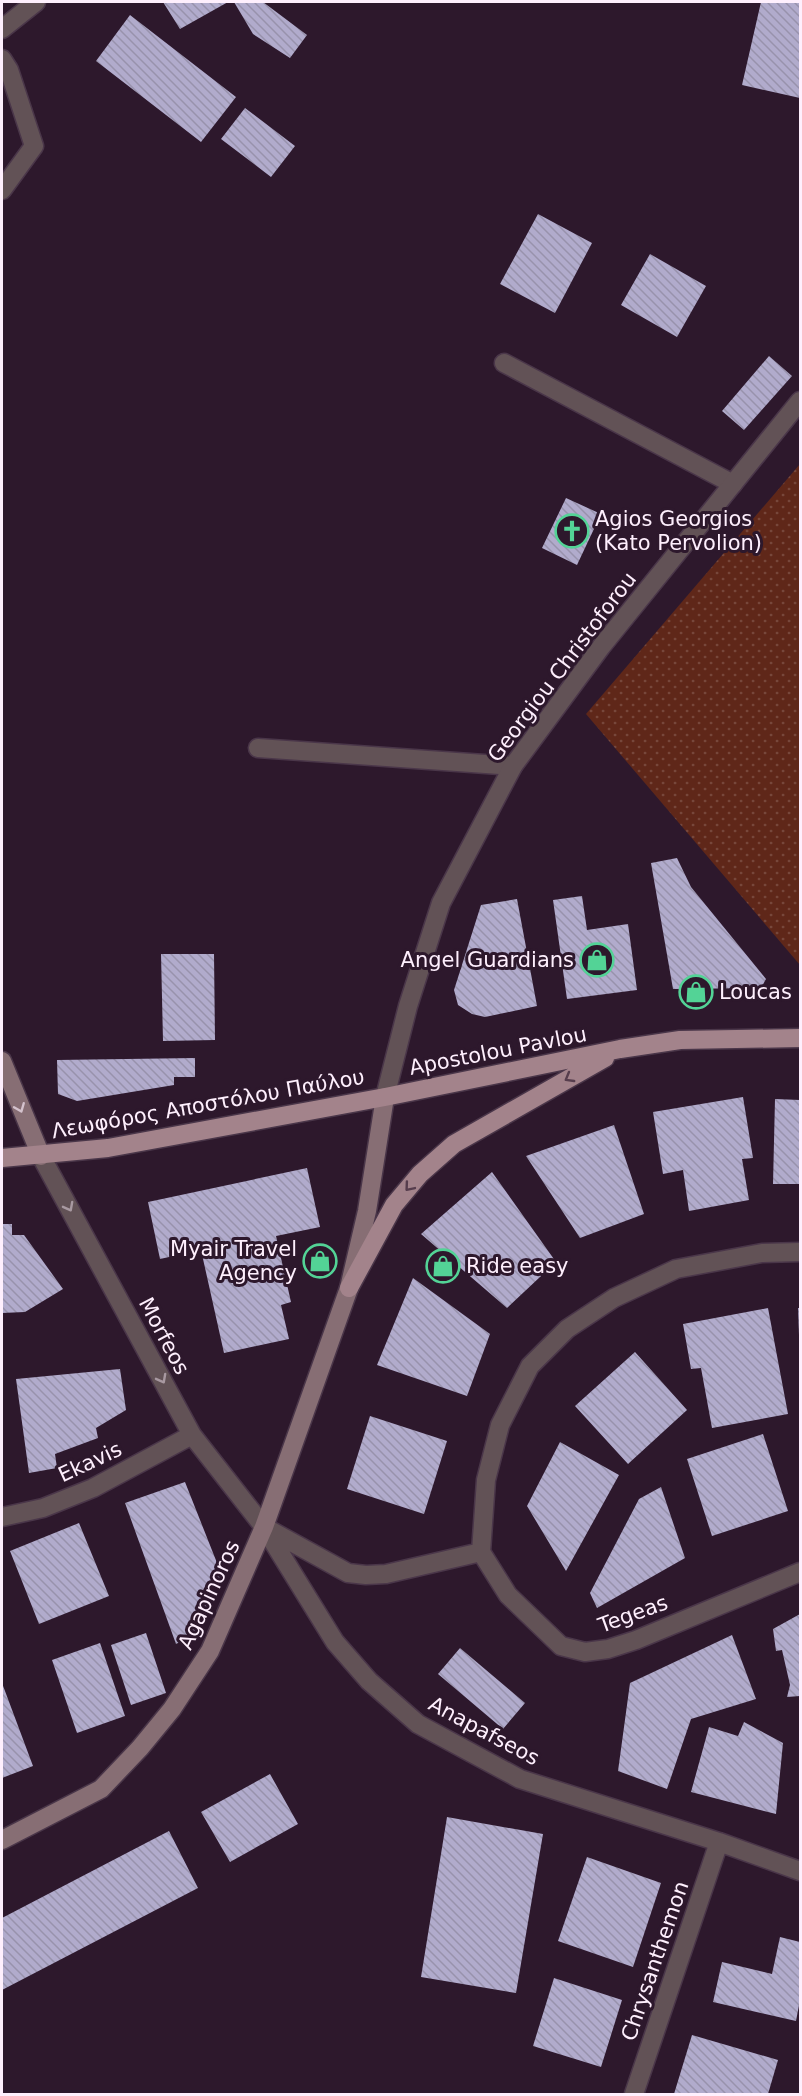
<svg xmlns="http://www.w3.org/2000/svg" width="802" height="2096" font-family="'DejaVu Sans',sans-serif">
<defs>
<pattern id="grass-dots" width="8" height="8" patternUnits="userSpaceOnUse" patternTransform="scale(1.5)"><rect width="8" height="8" fill="#5f2719"/><path d="M2 2h.1M6 6h.1" fill="none" stroke="#77473b" stroke-width="1.8" stroke-linecap="round"/></pattern>
<pattern id="building-back-hatch" width="6" height="6" patternUnits="userSpaceOnUse" patternTransform="scale(1.5)"><rect width="6" height="6" fill="#b1abcc"/><path d="M-1 5l2 2M0 0l6 6M5-1l2 2" fill="none" stroke="#9892ac"/></pattern>
</defs>
<rect width="100%" height="100%" fill="#2d182c"/>
<!-- grass -->
<path fill="url(#grass-dots)" d="M 800,464 L 800,965 L 586,714 Z"/>
<!-- building -->
<path fill="url(#building-back-hatch)" d="M 163,2 L 228,2 L 180,29 Z
M 234,2 L 263,2 L 307,35 L 290,58 L 253,34 Z
M 761,2 L 800,2 L 800,98 L 742,85 Z
M 130,15 L 236,97 L 201,142 L 96,61 Z
M 245,108 L 295,146 L 271,177 L 221,139 Z
M 538,214 L 592,243 L 555,313 L 500,284 Z
M 650,254 L 706,286 L 677,337 L 621,305 Z
M 769,356 L 792,376 L 744,430 L 722,411 Z
M 566,498 L 601,514 L 577,565 L 542,548 Z
M 677,858 L 691,887 L 766,979 L 761,988 L 673,989 L 651,863 Z
M 582,896 L 587,930 L 628,924 L 637,990 L 567,999 L 553,900 Z
M 517,899 L 537,1006 L 485,1017 L 472,1014 L 458,1005 L 454,990 L 481,905 Z
M 161,954 L 214,954 L 215,1040 L 163,1041 Z
M 195,1058 L 195,1077 L 174,1077 L 174,1085 L 77,1101 L 58,1094 L 57,1060 Z
M 743,1097 L 753,1158 L 742,1159 L 749,1200 L 689,1211 L 683,1170 L 663,1174 L 653,1112 Z
M 775,1099 L 800,1100 L 800,1184 L 773,1184 Z
M 614,1125 L 644,1214 L 580,1238 L 526,1156 Z
M 307,1168 L 320,1227 L 276,1236 L 291,1302 L 281,1305 L 289,1339 L 224,1353 L 201,1250 L 160,1259 L 148,1202 Z
M 492,1172 L 556,1262 L 507,1308 L 421,1234 Z
M 2,1224 L 12,1224 L 12,1235 L 24,1235 L 63,1289 L 25,1312 L 2,1313 Z
M 413,1278 L 490,1334 L 467,1396 L 377,1365 Z
M 768,1308 L 788,1414 L 712,1428 L 701,1368 L 691,1369 L 683,1324 Z
M 798,1308 L 800,1308 L 800,1335 L 799,1335 Z
M 635,1352 L 687,1410 L 628,1464 L 575,1406 Z
M 120,1369 L 126,1410 L 96,1428 L 98,1438 L 55,1454 L 57,1468 L 29,1473 L 16,1379 Z
M 370,1416 L 447,1441 L 424,1514 L 347,1489 Z
M 763,1434 L 788,1511 L 712,1536 L 687,1459 Z
M 560,1442 L 619,1475 L 566,1571 L 527,1506 Z
M 185,1482 L 221,1573 L 202,1631 L 176,1644 L 125,1503 Z
M 661,1487 L 685,1558 L 597,1608 L 590,1593 L 639,1499 Z
M 79,1523 L 109,1596 L 39,1624 L 10,1551 Z
M 800,1614 L 800,1696 L 787,1697 L 790,1685 L 782,1650 L 776,1651 L 773,1629 Z
M 146,1633 L 166,1693 L 131,1705 L 111,1645 Z
M 732,1635 L 756,1699 L 691,1719 L 667,1789 L 618,1771 L 630,1683 Z
M 100,1643 L 125,1716 L 77,1733 L 52,1660 Z
M 460,1648 L 525,1703 L 503,1729 L 438,1674 Z
M 2,1683 L 33,1766 L 2,1778 Z
M 744,1722 L 783,1743 L 776,1814 L 691,1792 L 709,1727 L 738,1736 Z
M 270,1774 L 298,1824 L 230,1862 L 201,1812 Z
M 447,1817 L 543,1834 L 516,1993 L 421,1977 Z
M 169,1831 L 198,1888 L 2,1990 L 2,1918 Z
M 587,1857 L 661,1883 L 633,1967 L 558,1941 Z
M 780,1937 L 800,1942 L 800,2000 L 796,2021 L 713,2002 L 722,1962 L 772,1974 Z
M 554,1978 L 622,2000 L 601,2067 L 533,2046 Z
M 692,2035 L 778,2060 L 768,2094 L 674,2094 Z"/>
<g fill="none" stroke-linecap="round" stroke-linejoin="round">
<!-- service casing -->
<g stroke="#4a3649" stroke-width="21">
<path id="service" d="M 2,59 L 9,70 L 34,146 L 2,190
M 504,363 L 733,484
M 258,748 L 513,766"/>
</g>
<!-- minor casing -->
<g stroke="#4a3649" stroke-width="21">
<path id="minor" d="M 385,1097 L 408,1006 L 441,903 L 513,766 L 601,647 L 800,401
M 41,1156 L 192,1435 L 264,1527 L 335,1642 L 369,1681 L 418,1724 L 520,1779 L 719,1842 L 800,1871
M 2,1517 L 43,1508 L 93,1488 L 192,1435
M 266,1528 L 348,1573 L 366,1575 L 386,1574 L 481,1552
M 481,1552 L 486,1480 L 500,1425 L 530,1366 L 567,1329 L 614,1298 L 676,1269 L 762,1253 L 800,1252
M 481,1552 L 508,1595 L 561,1646 L 585,1652 L 608,1649 L 636,1640 L 800,1572
M 634,2094 L 719,1842"/>
</g>
<!-- tertiary casing -->
<g stroke="#4a3649" stroke-width="21">
<path id="tertiary" d="M 2,29 L 36,2"/>
</g>
<!-- secondary casing -->
<g stroke="#4a3649" stroke-width="21">
<path id="secondary" d="M 2,1061 L 41,1156
M 2,1840 L 101,1789 L 140,1748 L 172,1709 L 210,1651 L 264,1527 L 349,1288 L 367,1211 L 385,1097"/>
</g>
<!-- primary casing -->
<g stroke="#4a3649" stroke-width="21">
<path id="primary" d="M 2,1158 L 108,1148 L 385,1097 L 620,1049 L 680,1040 L 800,1038
M 349,1288 L 394,1205 L 420,1174 L 454,1144 L 605,1058"/>
</g>
<!-- service -->
<use href="#service" stroke="#625256" stroke-width="18"/>
<!-- minor -->
<use href="#minor" stroke="#625256" stroke-width="18"/>
<!-- tertiary -->
<use href="#tertiary" stroke="#625256" stroke-width="18"/>
<!-- secondary -->
<use href="#secondary" stroke="#876e74" stroke-width="18"/>
<!-- primary -->
<use href="#primary" stroke="#a3838b" stroke-width="18"/>
</g>
<!-- one-way arrows -->
<defs><path id="oneway-chevron" d="M-2-3.5L2.5 0L-2 3.5" fill="none" stroke-width="1.6" stroke-linecap="round" stroke-linejoin="round" transform="scale(1.5)"/></defs>
<g stroke="#563d4d">
<use href="#oneway-chevron" transform="translate(569 1078) rotate(150)"/>
<use href="#oneway-chevron" transform="translate(409 1187) rotate(130)"/>
</g>
<use stroke="#d4c2cd" href="#oneway-chevron" transform="translate(20 1108) rotate(68)"/>
<g stroke="#a899a1">
<use href="#oneway-chevron" transform="translate(69 1207) rotate(62)"/>
<use href="#oneway-chevron" transform="translate(162 1379) rotate(62)"/>
</g>
<!-- icons -->
<defs>
<g id="church-ring" transform="scale(1.725)"><circle r="9.5" fill="#2d182c" stroke="#53d396" stroke-width="1.5"/><path d="M-1.2-6h2.4v3.5h3.3v2.4h-3.3V6h-2.4V-.1h-3.3v-2.4h3.3Z" fill="#53d396"/></g>
<g id="shop-ring" transform="scale(1.725)"><circle r="9.5" fill="#2d182c" stroke="#53d396" stroke-width="1.5"/><path d="M-5-2.5h2.3a2.7 3.5 0 0 1 5.4 0H5L5.5 6h-11ZM-1.5-2.5h3a1.5 2.3 0 0 0-3 0Z" fill="#53d396"/></g>
</defs>
<g fill-rule="evenodd">
<use href="#church-ring" x="572" y="531"/>
<use href="#shop-ring" x="597" y="960"/>
<use href="#shop-ring" x="696" y="992"/>
<use href="#shop-ring" x="320" y="1261"/>
<use href="#shop-ring" x="443" y="1266"/>
</g>
<g text-anchor="middle" stroke-width="6" stroke-linejoin="round" paint-order="stroke">
<!-- poi labels -->
<g font-size="21" fill="#feeffd" stroke="#2d182c" text-anchor="start">
<text x="595" y="526">Agios Georgios<tspan x="595" dy="24">(Kato Pervolion)</tspan></text>
<text x="574" y="967" text-anchor="end">Angel Guardians</text>
<text x="719" y="999">Loucas</text>
<text x="297" y="1256" text-anchor="end">Myair Travel<tspan x="297" dy="24">Agency</tspan></text>
<text x="466" y="1273">Ride easy</text>
</g>
<!-- street labels -->
<g font-size="21" fill="#feeffd" stroke="#2d182c">
<text transform="translate(562 667) rotate(-53)" y="7">Georgiou Christoforou</text>
<text transform="translate(498 1051) rotate(-11)" y="7">Apostolou Pavlou</text>
<text transform="translate(208 1104) rotate(-10)" y="7">Λεωφόρος Αποστόλου Παύλου</text>
<text transform="translate(164 1336) rotate(62)" y="7">Morfeos</text>
<text transform="translate(90 1462) rotate(-25)" y="7">Ekavis</text>
<text transform="translate(209 1595) rotate(-65)" y="7">Agapinoros</text>
<text transform="translate(633 1614) rotate(-20)" y="7">Tegeas</text>
<text transform="translate(484 1731) rotate(28)" y="7">Anapafseos</text>
<text transform="translate(655 1961) rotate(-71)" y="7">Chrysanthemon</text>
</g>
</g>
<!-- border -->
<rect width="802" height="2096" fill="none" stroke="#feeffd" stroke-width="6"/>
</svg>
